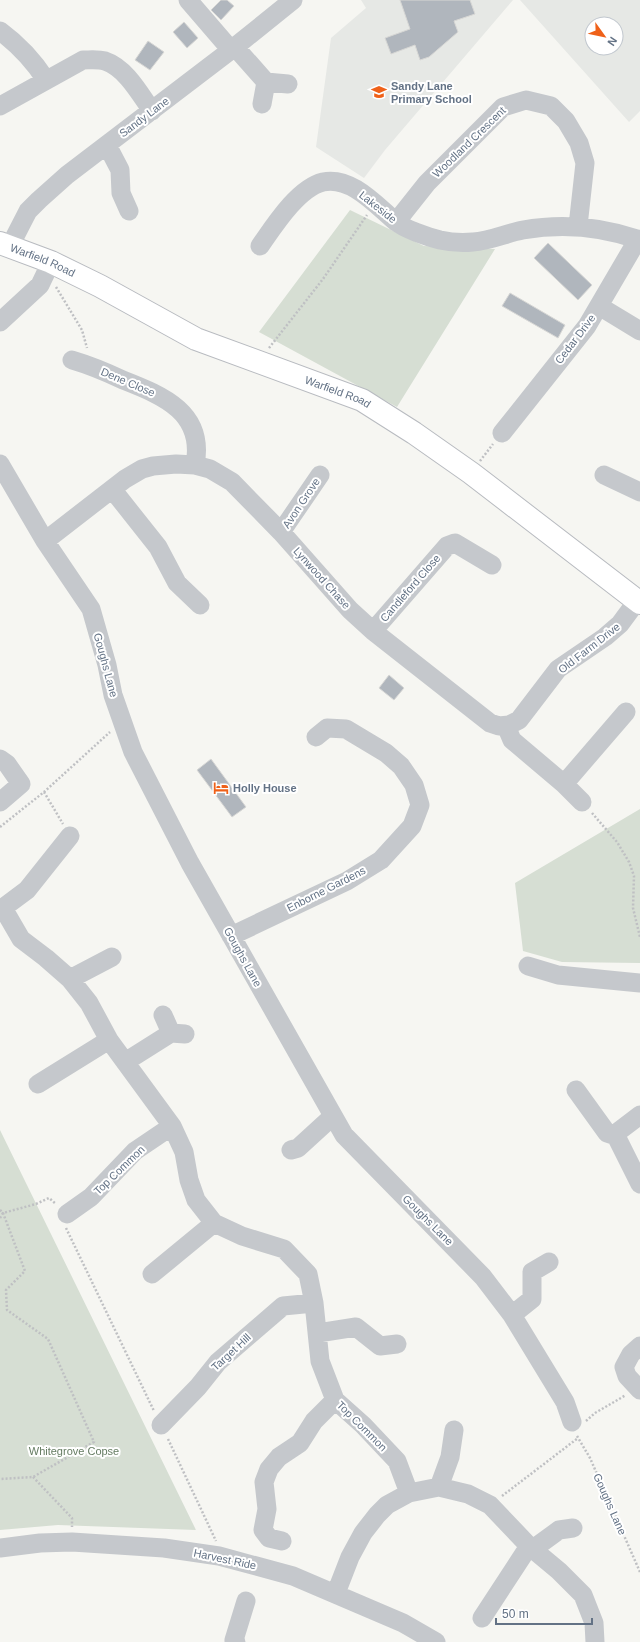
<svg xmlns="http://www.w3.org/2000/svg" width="640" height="1642" font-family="Arial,sans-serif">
<rect width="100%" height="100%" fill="#f6f6f2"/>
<!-- built -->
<path fill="#e6e8e5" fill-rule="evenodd" d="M 361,0 L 513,0 L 385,150 L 364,178 L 316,147 L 331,38 L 366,8 Z
M 520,0 L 640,0 L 640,111 L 629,122 ZM 592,24 L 616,24 L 616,48 L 592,48 Z"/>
<!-- green -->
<path fill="#d6ded3" d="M 350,210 L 424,246 L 495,249 L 397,407 L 259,332 Z
M 640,809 L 640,963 L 562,962 L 523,951 L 515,883 Z
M 0,1130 L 196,1530 L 58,1525 L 0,1530 Z"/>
<!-- building -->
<path fill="#b0b6bd" stroke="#d7d7d5" d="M 221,0 L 227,0 L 234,6 L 221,20 L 211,10 Z
M 400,0 L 470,0 L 475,14 L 454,21 L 458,32 L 429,57 L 420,60 L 415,45 L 391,54 L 385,38 L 410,29 Z
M 184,22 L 198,38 L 187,48 L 173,32 Z
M 148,41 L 164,52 L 150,70 L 135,60 Z
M 548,243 L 592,285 L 578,300 L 534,258 Z
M 510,293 L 565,325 L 558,338 L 502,306 Z
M 389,675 L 404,688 L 394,700 L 379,688 Z
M 211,759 L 246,807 L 232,817 L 197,770 Z"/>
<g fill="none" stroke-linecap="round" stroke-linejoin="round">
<!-- major casing -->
<g stroke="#b8bbc0" stroke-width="24">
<g id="major">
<path id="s1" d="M 0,243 L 51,262 L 100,286 L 196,339 L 362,400 L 414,433 L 471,473 L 640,603"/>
</g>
</g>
<!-- path -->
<path stroke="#bfc0c3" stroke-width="2.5" stroke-dasharray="2 2" stroke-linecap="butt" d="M 56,287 L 82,330 L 87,348
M 269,348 L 323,279 L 367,215
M 480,461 L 493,444
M 44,792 L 63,824
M 592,813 L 617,842 L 629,862 L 634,876 L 633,908 L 640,937
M 0,827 L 44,792 L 110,732
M 0,1210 L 3,1213 L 25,1271 L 6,1290 L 7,1310 L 48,1339 L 94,1442 L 33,1477 L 0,1479
M 0,1218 L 3,1213 L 36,1204 L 49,1198 L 56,1204
M 66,1228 L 154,1411
M 586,1421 L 595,1413 L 626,1395
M 577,1436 L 590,1458 L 640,1572
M 168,1439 L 216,1541
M 33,1477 L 72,1518 L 72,1527
M 502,1496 L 578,1438"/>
<!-- minor -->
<path stroke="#c5c8cc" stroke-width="19" d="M 188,0 L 231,50
M 0,31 C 19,45 33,60 46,80
M 235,47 L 266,82 L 288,84
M 262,104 L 266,82
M 0,106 L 83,60 C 90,60 98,59 105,61 C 126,68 140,94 152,111
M 107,145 L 120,170 L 121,193 L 129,211
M 396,222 L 427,183 L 503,107 L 526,100 L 551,106 L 566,121 L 579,143 L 585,163 L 578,226
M 10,246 L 28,211 L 39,200 L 67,175 L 231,50 L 293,0
M 260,246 C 274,226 298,188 323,182 C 351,176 376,205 395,221 C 404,229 428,237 440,240 C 449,242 463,243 473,242 C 490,241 507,233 523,230 C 562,223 603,227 640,240
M 599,306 L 640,331
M 0,322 L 40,285 L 51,262
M 72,360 C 89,365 106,372 123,380 C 164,396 205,413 195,465
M 502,433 L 587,326 L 638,239
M 0,464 L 45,541 L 91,609 L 107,665 L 113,695 L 133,752 L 190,863 L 344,1135 L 483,1277 L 512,1315 L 565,1402 L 572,1422
M 604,475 L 640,492
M 112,489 L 158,547 L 177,583 L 200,605
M 281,532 L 320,475
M 45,541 L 125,479 L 142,469 L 153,466 L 176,464 L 195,465 L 210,469 L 232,482 L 281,532 L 350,610 L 373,631 L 490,723 L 499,726 L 509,725 L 519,720 L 558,669 L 605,637 L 620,624 L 637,601
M 373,631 L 447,546 L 455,543 L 492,565
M 506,726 L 512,740 L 564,784 L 582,802
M 0,759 L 7,764 L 21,784 L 0,802
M 564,784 L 626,712
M 3,908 L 21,939 L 46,958 L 70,979 L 89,1003 L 109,1040 L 172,1126 L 184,1152 L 189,1180 L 196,1200 L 214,1223 L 242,1236 L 284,1249 L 308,1274 L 314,1303 L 320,1361 L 335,1400 L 363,1425 L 397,1461 L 409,1493
M 0,910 L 27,890 L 70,836
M 231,936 L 347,881 L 381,860 L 412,826 L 420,805 L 414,785 L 401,766 L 386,753 L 346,729 L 327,728 L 316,737
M 528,966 L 558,975 L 640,983
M 70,979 L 112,957
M 163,1015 L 171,1033
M 125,1062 L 171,1033 L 185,1034
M 38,1084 L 109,1040
M 576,1090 L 607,1133 L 616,1136
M 640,1115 L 619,1131 L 616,1136 L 640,1184
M 291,1150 L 298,1148 L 333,1116
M 67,1214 L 91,1197 L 135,1151 L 172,1126
M 152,1274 L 214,1223
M 512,1315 L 532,1299 L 532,1272 L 549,1262
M 318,1333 L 356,1327 L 380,1346 L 397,1344
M 640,1346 L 631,1354 L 624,1367 L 627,1376 L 640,1390
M 161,1425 L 198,1387 L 218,1362 L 283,1306 L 314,1303
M 439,1487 L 450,1457 L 454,1430
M 282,1541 L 269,1538 L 263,1530 L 267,1509 L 264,1482 L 269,1469 L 279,1457 L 300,1443 L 314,1421 L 335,1400
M 0,1548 L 40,1543 L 72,1542 L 164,1548 L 219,1556 L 293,1576 L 403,1623 L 436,1642
M 533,1549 L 559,1530 L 573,1528
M 336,1593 L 350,1557 L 363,1533 L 377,1515 L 387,1505 L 409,1493 L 439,1487 L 468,1494 L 490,1505 L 529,1546 L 559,1571 L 583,1595 L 594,1623 L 595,1642
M 482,1618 L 529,1546
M 236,1642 L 234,1640 L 246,1601"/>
<!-- major -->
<use href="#major" stroke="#fff" stroke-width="22"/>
</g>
<!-- icons -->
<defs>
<g id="school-bare" transform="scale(1.2)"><path d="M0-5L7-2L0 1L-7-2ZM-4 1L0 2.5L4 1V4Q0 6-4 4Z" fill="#ef6119" stroke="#fff" stroke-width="2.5" paint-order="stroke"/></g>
<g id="hotel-bare" transform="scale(1.2)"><path d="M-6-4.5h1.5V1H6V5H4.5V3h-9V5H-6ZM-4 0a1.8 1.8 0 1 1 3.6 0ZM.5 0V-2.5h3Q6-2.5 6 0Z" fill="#ef6119" stroke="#fff" stroke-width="2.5" paint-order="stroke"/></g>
</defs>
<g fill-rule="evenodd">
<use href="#school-bare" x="379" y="92"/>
<use href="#hotel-bare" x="221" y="788"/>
</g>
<g text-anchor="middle" stroke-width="4" stroke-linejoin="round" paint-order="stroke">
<!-- poi labels -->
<g font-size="11" font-weight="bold" fill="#637285" stroke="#fff" text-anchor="start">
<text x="391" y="90">Sandy Lane<tspan x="391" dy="13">Primary School</tspan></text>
<text x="233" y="792">Holly House</text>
</g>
<!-- street labels -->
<g font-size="11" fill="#637285" stroke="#fff">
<text transform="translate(144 117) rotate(-37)" y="4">Sandy Lane</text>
<text transform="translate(469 142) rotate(-44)" y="4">Woodland Crescent</text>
<text transform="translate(378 207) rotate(38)" y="4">Lakeside</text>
<text dy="4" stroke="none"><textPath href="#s1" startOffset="46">Warfield Road</textPath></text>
<text transform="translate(575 339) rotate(-53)" y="4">Cedar Drive</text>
<text transform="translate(128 382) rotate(23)" y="4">Dene Close</text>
<text dy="4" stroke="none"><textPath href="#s1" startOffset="370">Warfield Road</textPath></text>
<text transform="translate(301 503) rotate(-56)" y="4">Avon Grove</text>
<text transform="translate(322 578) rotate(48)" y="4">Lynwood Chase</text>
<text transform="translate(410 588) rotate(-49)" y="4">Candleford Close</text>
<text transform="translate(589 648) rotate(-38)" y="4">Old Farm Drive</text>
<text transform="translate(106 665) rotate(75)" y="4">Goughs Lane</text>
<text transform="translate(326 889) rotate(-27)" y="4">Enborne Gardens</text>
<text transform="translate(243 957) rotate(61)" y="4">Goughs Lane</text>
<text transform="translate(119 1170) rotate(-44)" y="4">Top Common</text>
<text transform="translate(428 1220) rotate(45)" y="4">Goughs Lane</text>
<text transform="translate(231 1352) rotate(-43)" y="4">Target Hill</text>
<text transform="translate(362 1426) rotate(45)" y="4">Top Common</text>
<text transform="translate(610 1504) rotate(66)" y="4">Goughs Lane</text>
<text transform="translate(225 1559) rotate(12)" y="4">Harvest Ride</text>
</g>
<!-- park labels -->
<g font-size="11" fill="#657c62" stroke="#fff">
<text x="74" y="1455">Whitegrove Copse</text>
</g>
</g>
<!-- north arrow -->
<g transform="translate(604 36) rotate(123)"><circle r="19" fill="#ffffff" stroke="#c1c7ce"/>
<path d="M0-3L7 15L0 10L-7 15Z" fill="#ef6119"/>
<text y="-6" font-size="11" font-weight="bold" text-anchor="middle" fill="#637285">N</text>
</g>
<!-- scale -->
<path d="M496 1618v6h96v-6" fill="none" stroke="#637285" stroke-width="2"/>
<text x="502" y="1618" font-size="12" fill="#637285" stroke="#ffffff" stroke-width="3" paint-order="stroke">50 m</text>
</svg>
